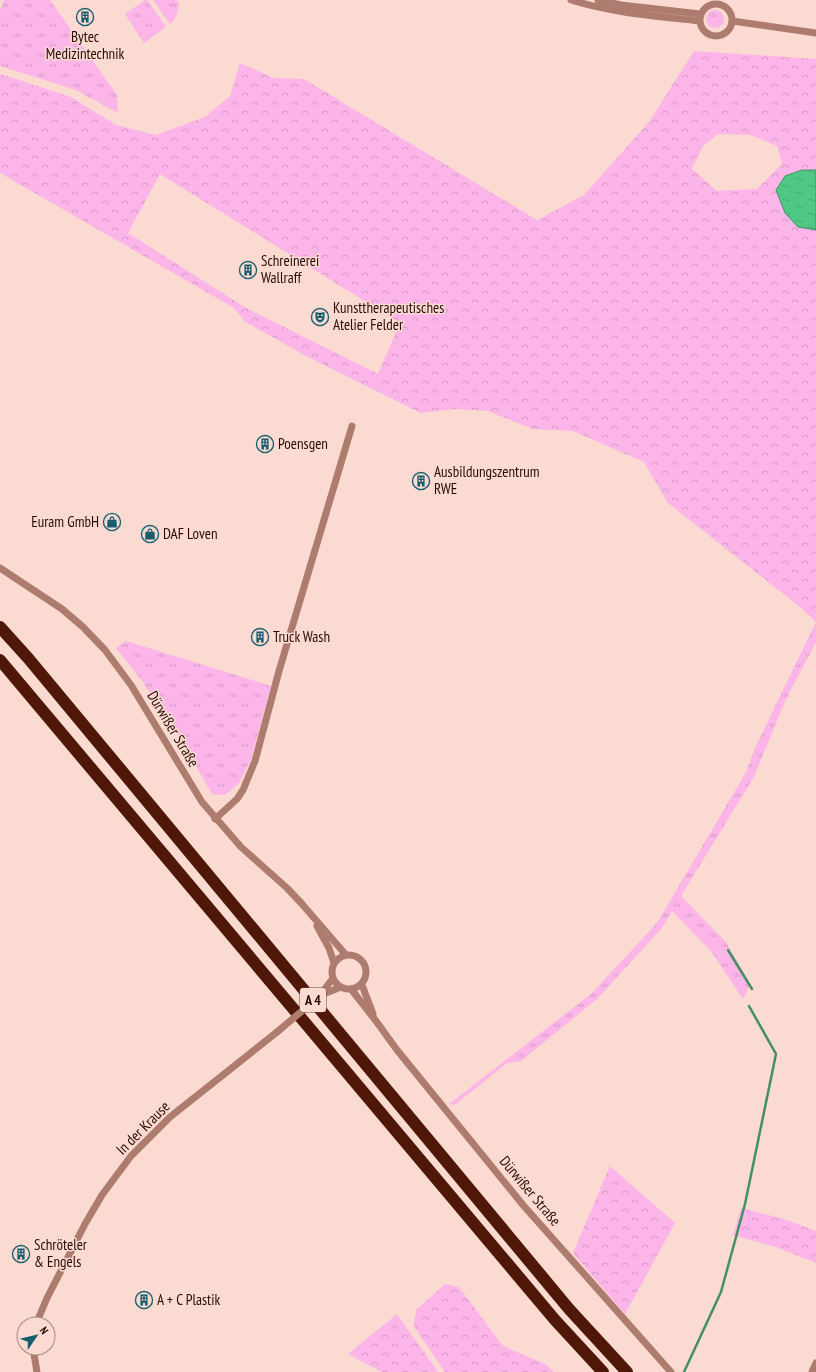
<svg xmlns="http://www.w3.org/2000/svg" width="816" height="1372" font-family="'PT Sans Narrow',sans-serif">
<defs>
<pattern id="grass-tufts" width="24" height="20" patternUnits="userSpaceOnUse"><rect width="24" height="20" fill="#fbb5e9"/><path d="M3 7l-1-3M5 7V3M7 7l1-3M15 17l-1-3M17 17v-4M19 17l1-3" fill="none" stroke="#d79ac6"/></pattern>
<pattern id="forest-crowns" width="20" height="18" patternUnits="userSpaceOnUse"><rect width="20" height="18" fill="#fbb5e9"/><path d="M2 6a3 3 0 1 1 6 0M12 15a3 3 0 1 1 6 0" fill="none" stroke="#d79ac6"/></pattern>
<pattern id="water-ripples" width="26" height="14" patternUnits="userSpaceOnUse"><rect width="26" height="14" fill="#4fc886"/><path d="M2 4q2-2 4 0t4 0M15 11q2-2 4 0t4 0" fill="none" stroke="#45ab72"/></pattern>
</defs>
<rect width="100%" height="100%" fill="#fadad1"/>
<!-- grass -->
<path fill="url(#grass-tufts)" d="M 4,0 L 50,0 L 117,95 L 118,113 L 76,90 L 0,66 L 0,11 Z
M 145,0 L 147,0 L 166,27 L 144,43 L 125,14 Z
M 153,0 L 174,0 L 179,2 C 178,10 177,19 170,24 Z
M706 19a9 9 0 1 1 18 0a9 9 0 1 1-18 0Z
M 816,622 L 816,642 L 785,701 L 754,777 L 681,896 L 726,942 L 750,984 L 743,999 L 711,951 L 672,911 L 662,928 L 597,999 L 521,1061 L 507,1063 L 456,1104 L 453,1105 L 449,1104 L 591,994 L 657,923 L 745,774 L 756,746 Z
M 126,641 L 271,686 L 251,759 L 239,783 L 225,795 L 212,794 L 181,740 L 140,678 L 116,648 Z"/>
<!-- forest -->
<path fill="url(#forest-crowns)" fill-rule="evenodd" d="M 694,51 L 816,59 L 816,170 L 802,170 L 785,213 L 797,227 L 816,230 L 816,622 L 800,607 L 668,503 L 644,462 L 573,431 L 533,429 L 488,411 L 455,409 L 421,413 L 304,355 L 244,321 L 234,308 L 0,173 L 0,74 L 71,97 L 116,125 L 156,135 L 205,117 L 230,96 L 240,63 L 273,78 L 304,79 L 537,220 L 584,195 L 649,122 ZM 718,134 L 751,135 L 777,146 L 782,164 L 757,189 L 717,191 L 692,169 L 703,146 ZM 160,174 L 400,323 L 378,374 L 246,308 L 128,233 Z
M 610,1166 L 675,1223 L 625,1314 L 573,1253 Z
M 741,1208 L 784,1219 L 816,1231 L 816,1263 L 776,1247 L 733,1235 Z
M 445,1284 L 459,1287 L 503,1346 L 547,1365 L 554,1372 L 445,1372 L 413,1325 L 417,1309 Z
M 397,1314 L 438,1372 L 382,1372 L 348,1354 Z"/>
<!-- water -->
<path fill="url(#water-ripples)" stroke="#439060" d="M 802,170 L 816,170 L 816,230 L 798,227 L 785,213 L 776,190 L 785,176 Z"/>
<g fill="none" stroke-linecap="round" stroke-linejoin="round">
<!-- stream -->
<path stroke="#439060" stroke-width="2.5" d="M 728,950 L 752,989
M 684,1372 L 721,1292 L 745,1204 L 776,1054 L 749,1006"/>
<!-- minor -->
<path stroke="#ae7c6f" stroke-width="7" d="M 571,0 C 613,13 656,16 699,21
M 598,0 L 621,5 L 700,14
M700 20a16 16 0 1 1 32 0a16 16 0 1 1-32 0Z
M 732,21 L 816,33
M 0,568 L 62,609 L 83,627 L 105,650 L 131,685 L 202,802 L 241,847 L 287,888 L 302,904 L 346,955
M 215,819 L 237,799 L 243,790 L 255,761 L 279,671 L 352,426
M 317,926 L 329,948 L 334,963
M332 972a17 17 0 1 1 34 0a17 17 0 1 1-34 0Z
M 362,985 L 373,1014
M 351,989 L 376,1021 L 397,1050 L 523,1205 L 671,1372
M 321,994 L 333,978
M 321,995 L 341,987
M 36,1324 L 47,1298 L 85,1224 L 102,1195 L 131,1156 L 170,1117 L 277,1032
M 33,1348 L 37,1372
M 812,1372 L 816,1363"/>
<!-- motorway -->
<path stroke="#4e1707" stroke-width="12" d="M 0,627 L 28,658 L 569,1309 L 627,1372
M 0,660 L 555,1320 L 603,1372"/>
<!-- minor-bridge -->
<path stroke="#ae7c6f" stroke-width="7" d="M 277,1032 L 321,995"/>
</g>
<!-- icons -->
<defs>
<g id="building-ring" transform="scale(0.9)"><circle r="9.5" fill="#fadad1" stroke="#175f6f" stroke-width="1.5"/><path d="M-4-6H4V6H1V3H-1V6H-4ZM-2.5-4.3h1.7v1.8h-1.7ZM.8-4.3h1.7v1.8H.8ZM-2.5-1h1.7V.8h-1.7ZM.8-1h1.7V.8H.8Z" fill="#175f6f"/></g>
<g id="theatre-ring" transform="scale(0.9)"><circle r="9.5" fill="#fadad1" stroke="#175f6f" stroke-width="1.5"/><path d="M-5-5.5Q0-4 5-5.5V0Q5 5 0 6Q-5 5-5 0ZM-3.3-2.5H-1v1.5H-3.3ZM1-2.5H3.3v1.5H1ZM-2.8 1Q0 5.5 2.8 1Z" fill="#175f6f"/></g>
<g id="shop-ring" transform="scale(0.9)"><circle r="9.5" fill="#fadad1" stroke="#175f6f" stroke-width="1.5"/><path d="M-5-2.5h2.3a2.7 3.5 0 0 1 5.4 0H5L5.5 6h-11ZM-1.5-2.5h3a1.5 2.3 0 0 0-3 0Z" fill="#175f6f"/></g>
</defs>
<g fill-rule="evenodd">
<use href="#building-ring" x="85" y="17"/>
<use href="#building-ring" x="248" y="270"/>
<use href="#theatre-ring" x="320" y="317"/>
<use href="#building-ring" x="265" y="444"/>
<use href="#building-ring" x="421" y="481"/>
<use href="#shop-ring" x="112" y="522"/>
<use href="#shop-ring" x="150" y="534"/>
<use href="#building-ring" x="260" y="637"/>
<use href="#building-ring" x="21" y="1254"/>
<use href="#building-ring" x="144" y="1300"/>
</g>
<g text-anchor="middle" stroke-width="3" stroke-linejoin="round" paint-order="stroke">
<!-- shield labels -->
<rect fill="#fadad1" stroke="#664a43" stroke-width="1" x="300" y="988" width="26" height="24" rx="3"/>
<g font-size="14" font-weight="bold" fill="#270c06">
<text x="313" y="1005">A 4</text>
</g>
<!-- poi labels -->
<g font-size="15" fill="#270c06" stroke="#fadad1" text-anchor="start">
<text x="85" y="42" text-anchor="middle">Bytec<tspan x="85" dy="17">Medizintechnik</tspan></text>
<text x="261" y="266">Schreinerei<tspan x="261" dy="17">Wallraff</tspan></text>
<text x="333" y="313">Kunsttherapeutisches<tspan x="333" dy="17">Atelier Felder</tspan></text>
<text x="278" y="449">Poensgen</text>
<text x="434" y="477">Ausbildungszentrum<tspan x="434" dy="17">RWE</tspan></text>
<text x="99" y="527" text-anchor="end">Euram GmbH</text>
<text x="163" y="539">DAF Loven</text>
<text x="273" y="642">Truck Wash</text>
<text x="34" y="1250">Schröteler<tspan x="34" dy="17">&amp; Engels</tspan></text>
<text x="157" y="1305">A + C Plastik</text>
</g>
<!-- street labels -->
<g font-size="15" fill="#270c06" stroke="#fadad1">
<text transform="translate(173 729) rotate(59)" y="5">Dürwißer Straße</text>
<text transform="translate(143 1128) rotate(-45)" y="5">In der Krause</text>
<text transform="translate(530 1191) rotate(50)" y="5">Dürwißer Straße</text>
</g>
</g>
<!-- north arrow -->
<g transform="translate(36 1336) rotate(55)"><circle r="19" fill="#fadad1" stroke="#a68880"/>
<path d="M0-3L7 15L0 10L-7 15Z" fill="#175f6f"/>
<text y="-6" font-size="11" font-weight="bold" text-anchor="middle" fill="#270c06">N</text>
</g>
</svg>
